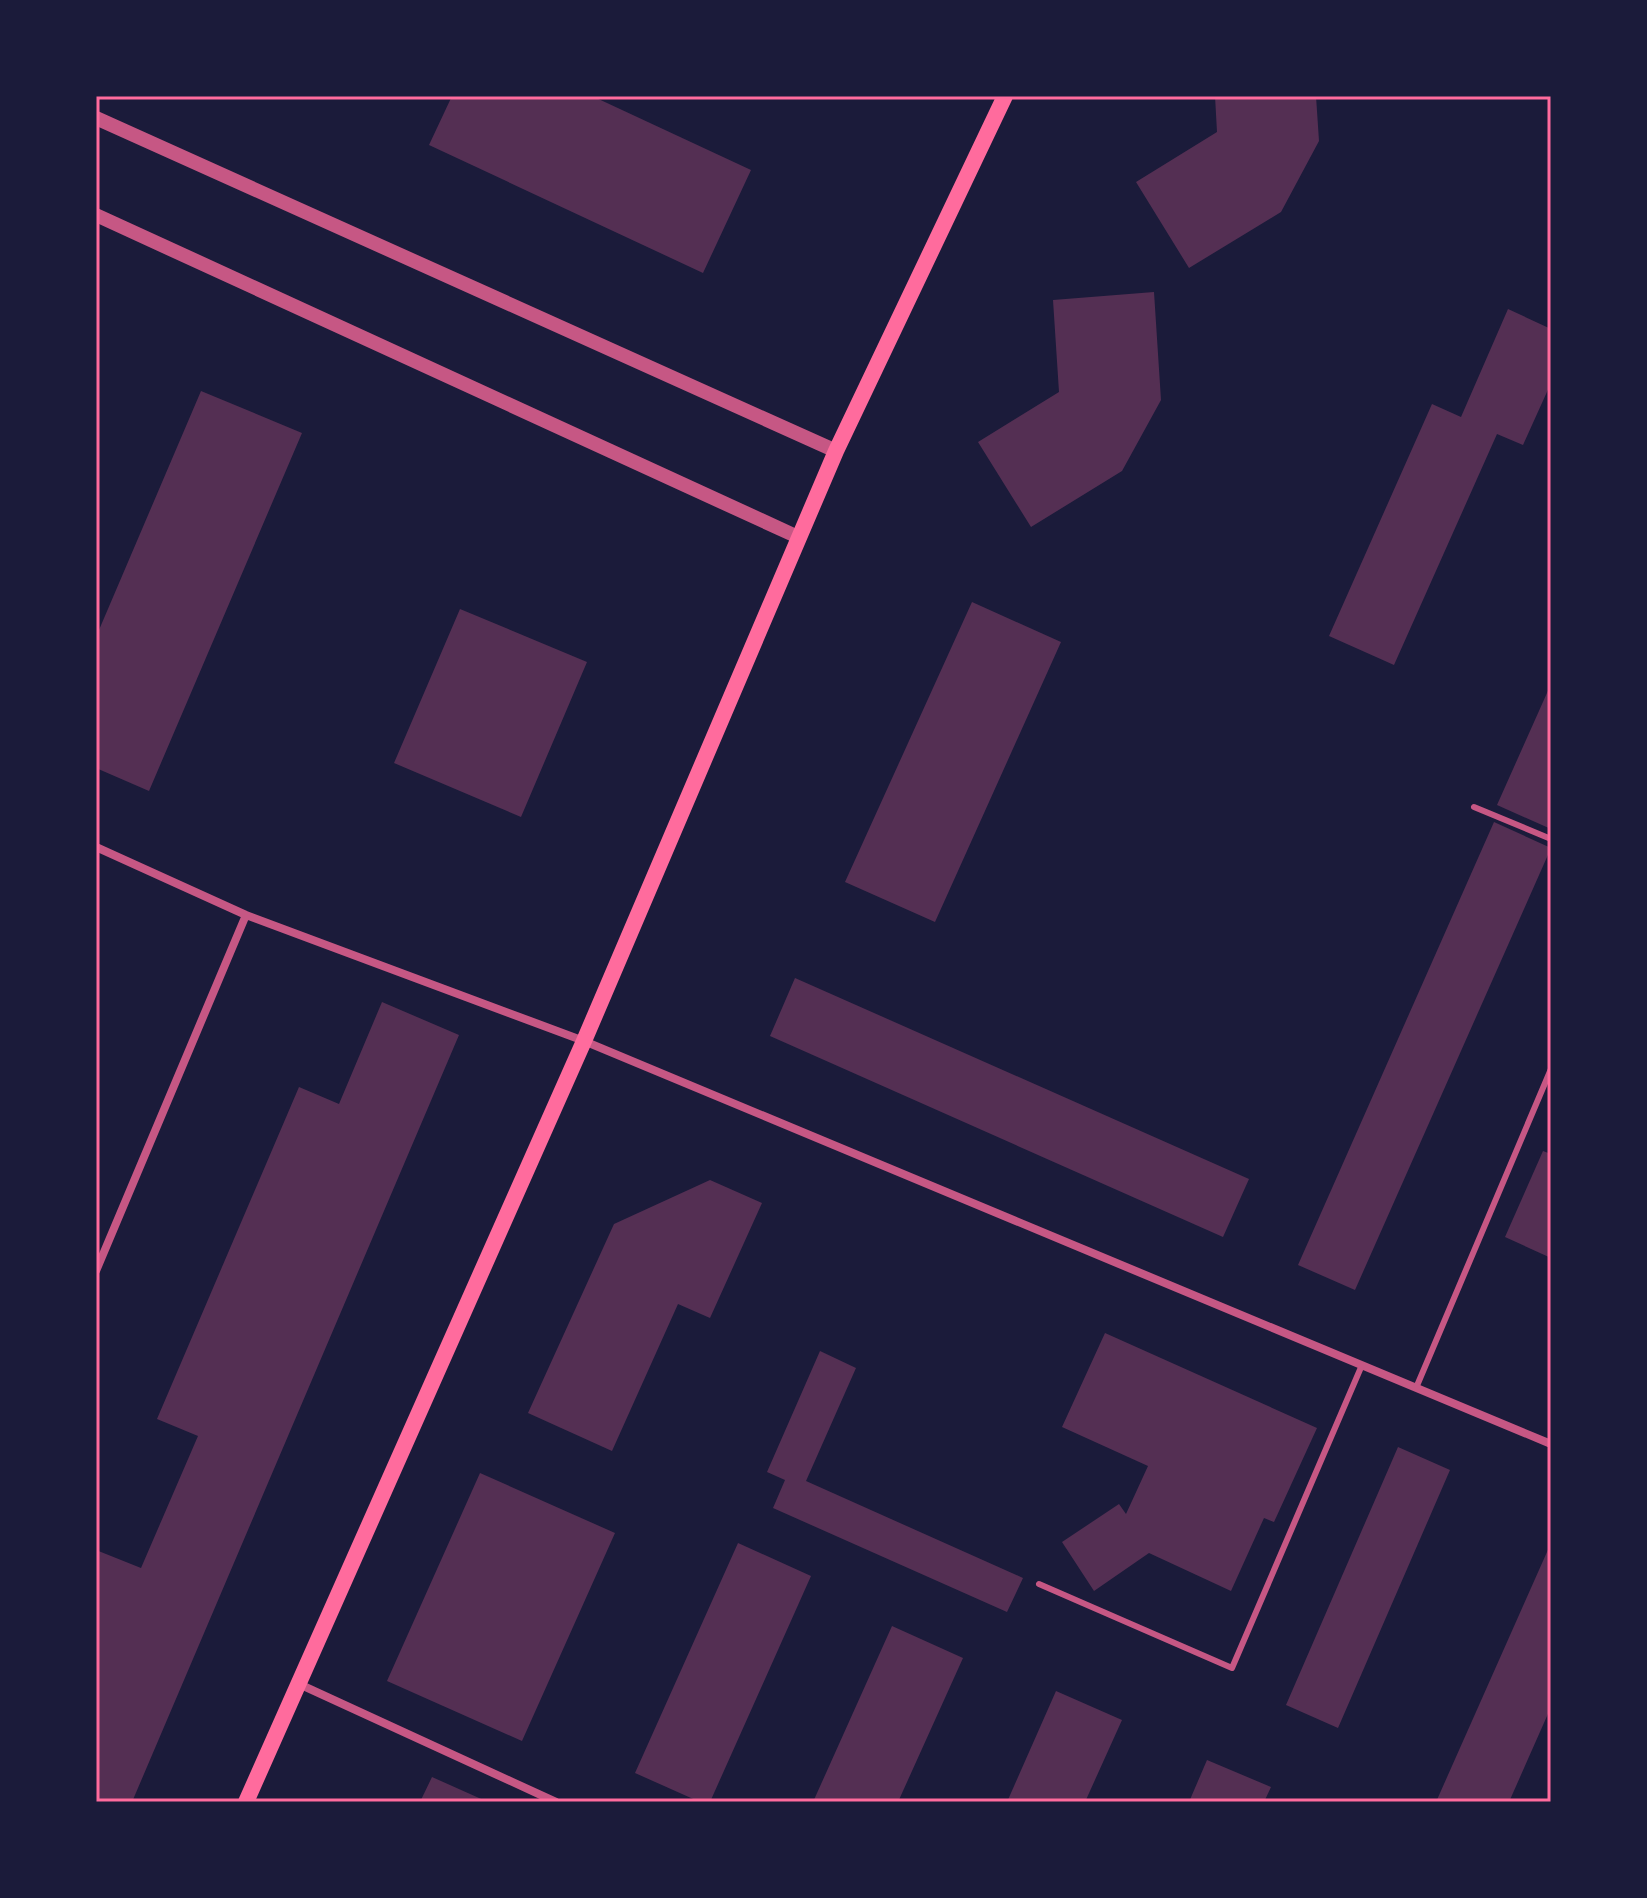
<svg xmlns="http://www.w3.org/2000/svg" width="1647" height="1898" font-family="'Exo 2',sans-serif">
<rect width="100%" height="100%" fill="#1b1b3a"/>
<!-- building -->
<path fill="#542f53" d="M 452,96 L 592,96 L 751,170 L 703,273 L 429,145 Z
M 1215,96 L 1316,96 L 1319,141 L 1281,212 L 1189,268 L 1136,182 L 1217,132 Z
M 1154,292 L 1161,400 L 1122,471 L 1031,527 L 978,442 L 1059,392 L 1053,300 Z
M 1508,309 L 1551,329 L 1551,383 L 1523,445 L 1497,434 L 1394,665 L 1329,636 L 1432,404 L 1461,417 Z
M 201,391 L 302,433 L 149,791 L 96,768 L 96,637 Z
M 972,602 L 1061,642 L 935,922 L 845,882 Z
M 460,609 L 587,662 L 521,817 L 394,763 Z
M 1551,684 L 1551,829 L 1497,805 Z
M 1494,822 L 1551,848 L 1355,1290 L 1298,1265 Z
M 795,978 L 1249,1179 L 1223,1237 L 770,1036 Z
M 382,1002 L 459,1035 L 132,1802 L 96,1802 L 96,1550 L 141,1568 L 198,1436 L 157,1419 L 299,1087 L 339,1104 Z
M 1543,1151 L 1551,1154 L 1551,1258 L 1505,1237 Z
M 710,1180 L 762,1203 L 710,1318 L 678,1304 L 612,1451 L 528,1413 L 614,1224 Z
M 1105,1333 L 1317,1428 L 1274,1522 L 1264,1518 L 1231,1591 L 1149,1553 L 1094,1591 L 1062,1542 L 1119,1504 L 1126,1514 L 1148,1466 L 1062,1427 Z
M 820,1351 L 856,1368 L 806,1481 L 1023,1578 L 1007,1612 L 773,1508 L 785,1480 L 767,1472 Z
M 1398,1447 L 1450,1470 L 1338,1728 L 1286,1705 Z
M 480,1473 L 615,1533 L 522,1741 L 387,1681 Z
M 738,1543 L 811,1576 L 710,1802 L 700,1802 L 635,1773 Z
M 1551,1543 L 1551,1707 L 1509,1802 L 1436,1802 Z
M 892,1626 L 963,1658 L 898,1802 L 813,1802 Z
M 1056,1691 L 1122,1720 L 1085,1802 L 1007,1802 Z
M 1207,1760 L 1271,1787 L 1264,1802 L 1189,1802 Z
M 432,1777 L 488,1802 L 420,1802 Z"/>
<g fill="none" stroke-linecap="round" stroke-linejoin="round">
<!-- service -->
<path stroke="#c65784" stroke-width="6" d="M 1474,807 L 1551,839
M 1416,1388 L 1551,1069
M 1039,1584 L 1232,1668 L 1362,1365"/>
<!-- minor -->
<path stroke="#c65784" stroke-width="8" d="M 96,847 L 246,915 L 584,1041 L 1551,1444
M 96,1271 L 246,915
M 299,1684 L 556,1802"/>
<!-- tertiary -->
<path stroke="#c65784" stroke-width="14" d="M 96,118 L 836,451
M 96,215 L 798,537"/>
<!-- secondary -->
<path stroke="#ff6b9d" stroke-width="16" d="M 246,1802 L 584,1041 L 836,451 L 1005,96"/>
</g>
<!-- border -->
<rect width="1647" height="1898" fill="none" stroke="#1b1b3a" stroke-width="196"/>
<rect x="98" y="98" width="1451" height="1702" fill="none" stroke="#ff6b9d" stroke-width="3"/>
</svg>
